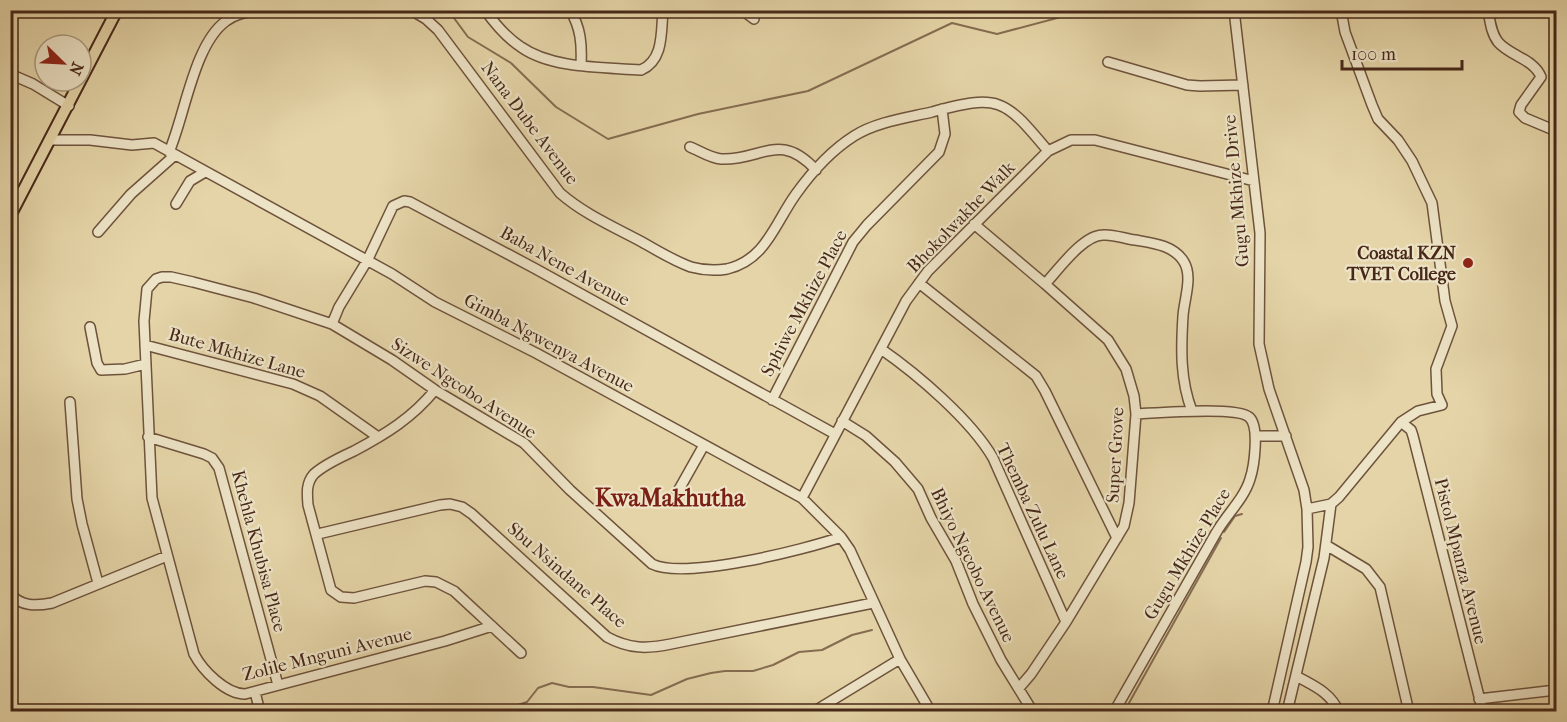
<svg xmlns="http://www.w3.org/2000/svg" width="1567" height="722" font-family="'IM FELL French Canon',serif">
<rect width="100%" height="100%" fill="#e4d4a7"/>
<filter id="stains"><feTurbulence type="fractalNoise" baseFrequency=".00333" numOctaves="4"/><feColorMatrix values="0 0 0 0 .2 0 0 0 0 .09 0 0 0 0 .02 0 0 0 .5 -.17"/></filter>
<radialGradient id="worn" r=".72"><stop offset=".6" stop-color="#630" stop-opacity="0"/><stop offset="1" stop-color="#630" stop-opacity=".3"/></radialGradient>
<g fill="none" stroke-linecap="round" stroke-linejoin="round">
<!-- stream -->
<path stroke="#856c51" stroke-width="2" d="M 448,10 L 468,37 L 511,63 L 556,107 L 608,139 L 698,114 L 808,91 L 952,23 L 997,34 L 1087,10
M 1224,532 L 1235,516 L 1242,514
M 496,712 L 527,702 L 538,688 L 552,683 L 569,687 L 593,687 L 651,695 L 687,679 L 711,673 L 725,671 L 753,671 L 773,665 L 799,652 L 822,650 L 852,635 L 872,630
M 1124,712 L 1221,538"/>
<!-- minor casing -->
<g stroke="#6e533c" stroke-width="12">
<path id="minor" d="M 411,10 L 426,19 L 438,30 L 560,193 C 584,214 614,227 642,242 C 658,251 674,261 691,267 C 702,270 715,271 727,269 C 766,260 775,223 796,194 C 811,173 832,150 854,136 C 876,122 906,118 932,112 C 999,94 1004,98 1048,151
M 485,10 C 495,24 507,38 521,47 C 552,69 604,67 641,70 C 664,60 661,32 663,10
M 570,10 C 581,28 582,45 581,65
M 742,10 L 754,19
M 1234,10 L 1260,233 L 1259,344 L 1269,389 L 1304,490 L 1307,509 L 1308,547 L 1306,562 L 1272,712
M 1488,10 C 1490,21 1491,33 1498,42 C 1510,56 1534,59 1541,77 L 1521,105 L 1519,112 L 1525,118 L 1556,131
M 1108,62 L 1187,85 L 1200,86 L 1243,85
M 10,74 L 33,84 L 69,106
M 50,140 L 90,140 L 132,145 L 154,143 L 392,274 L 435,302 L 536,353 L 802,498 L 841,537 L 850,550 L 900,659 L 931,712
M 690,147 C 700,151 710,158 721,159 C 762,161 779,130 816,170
M 169,152 C 185,115 194,44 226,21 C 236,13 249,12 261,10
M 176,204 L 190,181 L 205,172
M 974,224 L 1045,284 L 1108,340 L 1126,369 L 1134,396 L 1136,414 L 1129,503 L 1124,526 L 1066,622 L 1031,674 L 1019,688
M 98,232 L 131,194 L 175,155
M 919,283 L 1036,376 L 1045,391 L 1117,538
M 1045,284 C 1059,269 1083,235 1103,235 C 1114,234 1125,239 1135,240 C 1152,243 1174,245 1184,262 C 1193,277 1184,300 1183,316 C 1181,348 1180,380 1192,411
M 332,324 L 339,307 L 367,261 L 393,206 L 404,201 L 410,202 L 534,268 L 835,434
M 90,327 L 97,363 L 101,370 L 125,369 L 146,364
M 145,345 L 293,384 L 320,396 L 378,437
M 881,349 C 917,374 971,420 993,458 L 1066,622
M 435,390 C 412,418 386,434 354,451 C 341,457 325,464 314,474 C 306,483 307,493 308,505 L 331,590 L 341,597 L 354,598 L 425,581 L 436,582 L 454,591 L 521,653
M 772,400 L 853,242 L 867,225 L 939,152 L 945,134 L 942,109
M 70,402 L 77,499 L 82,524 L 98,583
M 842,421 L 866,436 L 895,462 L 918,489 L 931,518 L 956,561 L 973,604 L 1001,660 L 1033,712
M 1401,422 L 1411,430 L 1413,436 L 1483,712
M 1256,436 L 1286,436
M 148,437 L 204,454 L 212,458 L 219,468 L 278,685
M 677,493 L 704,445
M 802,498 L 906,301 L 928,271 L 1048,151 L 1071,140 L 1095,140 L 1254,181
M 1307,509 L 1331,504 L 1339,497 L 1401,422 L 1418,411 L 1442,405 L 1437,394 L 1436,369 L 1452,326 L 1445,301 L 1432,203 L 1412,161 L 1398,140 L 1378,119 L 1372,105 L 1345,32 L 1341,10
M 318,534 L 440,505 L 450,504 L 462,507 L 472,514 L 607,637 C 629,649 647,649 671,644 L 873,603
M 1326,545 L 1366,569 L 1380,587 L 1409,712
M 10,593 C 20,607 37,606 52,603 L 167,556
M 492,626 L 445,641 L 245,694 C 226,694 203,671 194,654 L 152,498 L 144,321 L 147,289 L 156,279 L 162,277 L 171,277 L 193,282 L 254,298 L 332,324 L 392,360 L 435,390 L 524,443 L 570,490 L 652,564 C 684,580 804,550 841,537
M 1296,676 C 1314,686 1330,692 1339,712
M 255,692 L 260,712
M 1479,699 L 1556,690
M 813,712 L 900,659
M 1114,712 C 1148,652 1182,592 1216,533 C 1226,515 1244,499 1250,479 C 1254,467 1260,426 1249,417 C 1237,406 1156,413 1136,414
M 1287,712 L 1324,558 L 1331,504"/>
</g>
<!-- major casing -->
<g stroke="#472819" stroke-width="14">
<path id="major" d="M 10,216 L 117,10"/>
</g>
<!-- minor -->
<use href="#minor" stroke="#ede3c6" stroke-width="9"/>
<!-- major -->
<use href="#major" stroke="#e4d4a7" stroke-width="10"/>
</g>
<!-- markers -->
<circle fill="#8f2418" stroke="#ede3c6" stroke-width="2" cx="1468" cy="263" r="6"/>
<g text-anchor="middle" stroke-width="4.5" stroke-linejoin="round" paint-order="stroke">
<!-- street labels -->
<g font-size="18" fill="#472819" stroke="#ede3c6">
<text transform="translate(530 123) rotate(53)" y="6">Nana Dube Avenue</text>
<text transform="translate(1236 191) rotate(-95)" y="6">Gugu Mkhize Drive</text>
<text transform="translate(961 217) rotate(-46)" y="6">Bhokolwakhe Walk</text>
<text transform="translate(565 266) rotate(29)" y="6">Baba Nene Avenue</text>
<text transform="translate(804 303) rotate(-62)" y="6">Sphiwe Mkhize Place</text>
<text transform="translate(549 343) rotate(28)" y="6">Gimba Ngwenya Avenue</text>
<text transform="translate(237 353) rotate(16)" y="6">Bute Mkhize Lane</text>
<text transform="translate(464 388) rotate(33)" y="6">Sizwe Ngcobo Avenue</text>
<text transform="translate(1115 455) rotate(-87)" y="6">Super Grove</text>
<text transform="translate(1033 511) rotate(65)" y="6">Themba Zulu Lane</text>
<text transform="translate(259 551) rotate(75)" y="6">Khehla Khubisa Place</text>
<text transform="translate(1187 554) rotate(-59)" y="6">Gugu Mkhize Place</text>
<text transform="translate(1461 561) rotate(76)" y="6">Pistol Mpanza Avenue</text>
<text transform="translate(973 565) rotate(64)" y="6">Bhiyo Ngcobo Avenue</text>
<text transform="translate(567 575) rotate(41)" y="6">Sbu Nsindane Place</text>
<text transform="translate(327 654) rotate(-14)" y="6">Zolile Mnguni Avenue</text>
</g>
<!-- poi labels -->
<g font-size="18" font-weight="bold" fill="#472819" stroke="#ede3c6" text-anchor="end">
<text x="1456" y="259">Coastal KZN<tspan x="1456" dy="21">TVET College</tspan></text>
</g>
<!-- district labels -->
<g font-size="24" font-weight="bold" fill="#7a1f14" stroke="#ede3c6">
<text x="670" y="506">KwaMakhutha</text>
</g>
</g>
<!-- margin -->
<rect width="1567" height="722" fill="none" stroke="#e4d4a7" stroke-width="36"/>
<rect x="12" y="12" width="1543" height="698" fill="none" stroke="#472819" stroke-width="3"/>
<rect x="18" y="18" width="1531" height="686" fill="none" stroke="#472819" stroke-width="1.5"/>
<!-- north arrow -->
<g transform="translate(63 63) rotate(114)"><circle r="28" fill="#ede3c6" stroke="#ab9881" stroke-width="1.5"/>
<path d="M0-4.5L10 22L0 15L-10 22Z" fill="#8f2418"/>
<text y="-9" font-size="16" font-weight="bold" text-anchor="middle" fill="#472819">N</text>
</g>
<!-- scale -->
<path d="M1342 60v9h120v-9" fill="none" stroke="#472819" stroke-width="3"/>
<text x="1351" y="60" font-size="18" fill="#472819" stroke="#ede3c6" stroke-width="4.5" paint-order="stroke">100 m</text>
<rect width="100%" height="100%" filter="url(#stains)"/>
<rect width="100%" height="100%" fill="url(#worn)"/>
</svg>
